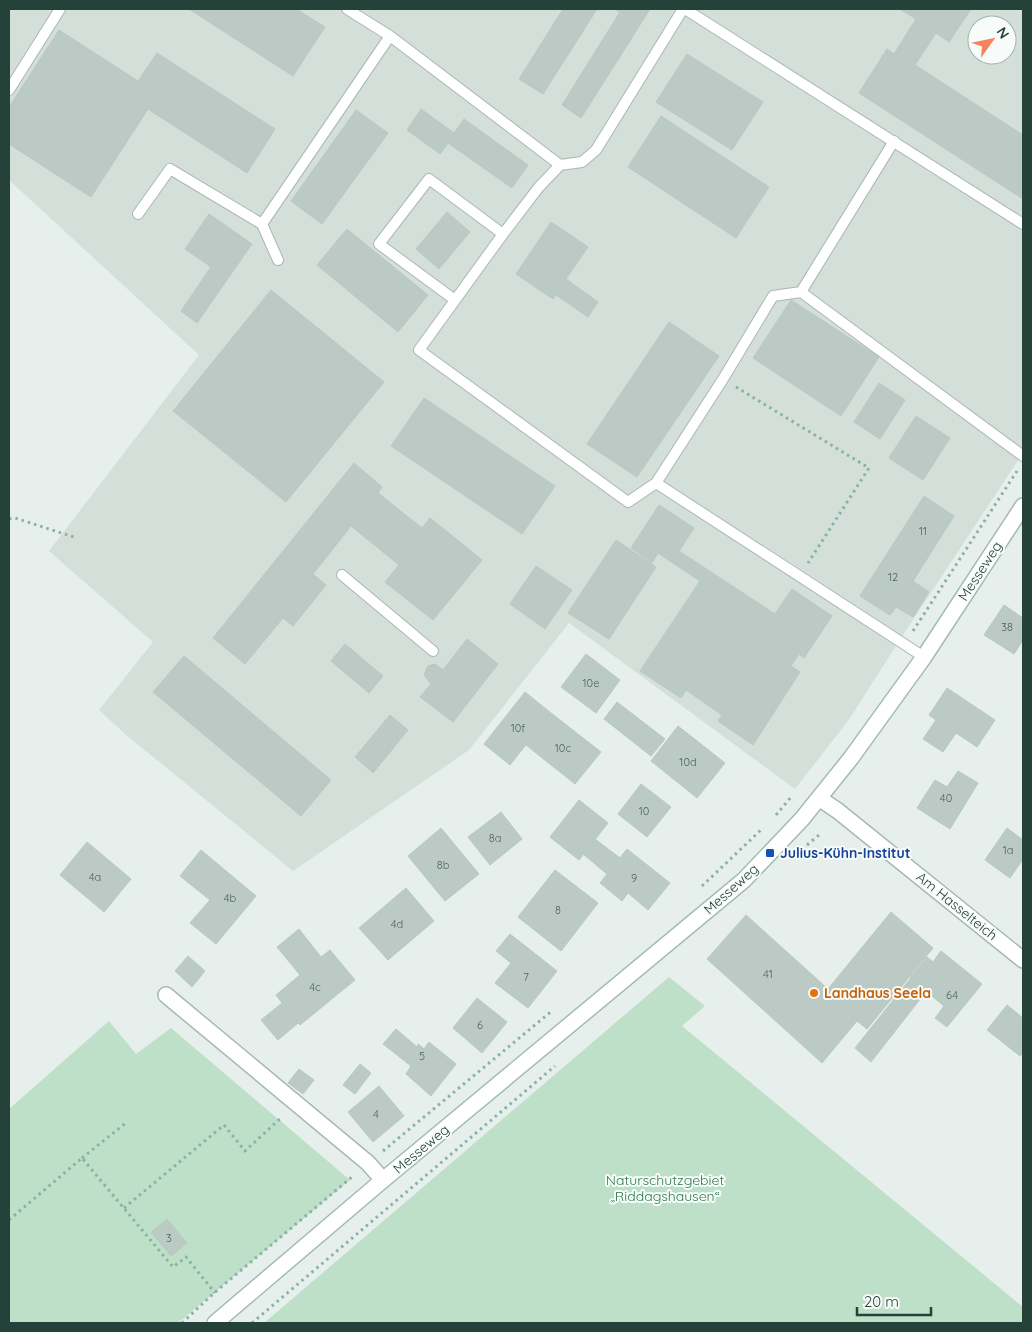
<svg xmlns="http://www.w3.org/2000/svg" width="1032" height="1332" font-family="Quicksand,sans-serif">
<rect width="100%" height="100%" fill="#e6efeb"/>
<!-- built -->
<path fill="#d4dfda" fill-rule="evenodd" d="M 9,9 L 1023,9 L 1023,453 L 899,641 L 848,721 L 795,789 L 569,623 L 469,750 L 293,871 L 125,734 L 99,710 L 153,642 L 49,551 L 199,355 L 9,180 ZM 977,25 L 1007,25 L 1007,55 L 977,55 Z"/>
<!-- green -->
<path fill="#bfe0c8" d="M 669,977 L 705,1006 L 682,1026 L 1023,1307 L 1023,1323 L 264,1323 Z
M 109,1021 L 136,1054 L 171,1028 L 350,1180 L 178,1323 L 9,1323 L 9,1109 Z"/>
<!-- building -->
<path fill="#bbcac4" stroke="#b8c9c2" d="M 189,9 L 296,9 L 325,27 L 293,76 Z
M 563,9 L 597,9 L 543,94 L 519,79 Z
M 614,9 L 650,9 L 581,118 L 562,105 L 620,12 Z
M 900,9 L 971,9 L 949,42 L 936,33 L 915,65 L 1023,135 L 1023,199 L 859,93 L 887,49 L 894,54 L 916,19 Z
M 59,30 L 138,81 L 157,53 L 275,129 L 247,173 L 148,109 L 91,197 L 9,144 L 9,107 Z
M 687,54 L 763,102 L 732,150 L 656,102 Z
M 421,109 L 454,133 L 464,119 L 528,165 L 512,188 L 448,143 L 440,154 L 407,130 Z
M 356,110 L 388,133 L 322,224 L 291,201 Z
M 661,116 L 769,187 L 736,238 L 628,167 Z
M 447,212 L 470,232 L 439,269 L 416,249 Z
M 209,214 L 252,244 L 197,323 L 181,311 L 211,267 L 185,249 Z
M 551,222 L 588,247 L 566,279 L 598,302 L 588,317 L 556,295 L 553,299 L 516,274 Z
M 347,229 L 428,295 L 398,332 L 317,265 Z
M 271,290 L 384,382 L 286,502 L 173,411 Z
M 791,300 L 879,357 L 841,416 L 753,358 Z
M 669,322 L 719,356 L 637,477 L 587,444 Z
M 879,383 L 905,400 L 880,439 L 854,422 Z
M 424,398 L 555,486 L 522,534 L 391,446 Z
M 916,416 L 950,438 L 923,480 L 889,458 Z
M 354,463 L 382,487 L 378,493 L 422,528 L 430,518 L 482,560 L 433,620 L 385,582 L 399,565 L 351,526 L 313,574 L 326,585 L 293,626 L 283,618 L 245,664 L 213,638 Z
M 924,496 L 954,516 L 913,581 L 929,592 L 913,617 L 896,607 L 890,615 L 860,596 Z
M 659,505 L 694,528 L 679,551 L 775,614 L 792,589 L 832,616 L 804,658 L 799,654 L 791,666 L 800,672 L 753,745 L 718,721 L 722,715 L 686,690 L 681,698 L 640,671 L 700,581 L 658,553 L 652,563 L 631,548 Z
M 616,540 L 656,567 L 609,639 L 568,613 Z
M 536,566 L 572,590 L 545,629 L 510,604 Z
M 1004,605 L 1023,618 L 1023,640 L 1014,654 L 984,635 Z
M 467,639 L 498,664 L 453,722 L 420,697 L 431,684 L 424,675 L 428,666 L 435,664 L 443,670 Z
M 345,644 L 383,676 L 369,693 L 331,661 Z
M 586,654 L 620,680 L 596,713 L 561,687 Z
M 184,656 L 331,780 L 301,816 L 153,692 Z
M 947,688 L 995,720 L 977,747 L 956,733 L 943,752 L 923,739 L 936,720 L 929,715 Z
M 525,692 L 551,713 L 510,765 L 484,744 Z
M 617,702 L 665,739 L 651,756 L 604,719 Z
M 551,713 L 601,752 L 575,784 L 526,745 Z
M 390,715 L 408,730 L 373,773 L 355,757 Z
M 678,726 L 725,763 L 697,798 L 651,761 Z
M 958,771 L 978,783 L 950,829 L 917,808 L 935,780 L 947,787 Z
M 641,784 L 671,807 L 647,837 L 618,814 Z
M 579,800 L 608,823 L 579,860 L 550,837 Z
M 501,812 L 522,839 L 490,865 L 468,837 Z
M 441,828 L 479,874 L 445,901 L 408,856 Z
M 1007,828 L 1023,840 L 1023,859 L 1010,878 L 985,860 Z
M 595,839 L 620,858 L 627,849 L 670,883 L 648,910 L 628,893 L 622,901 L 600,883 L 607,874 L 583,854 Z
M 87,842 L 131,879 L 104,912 L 60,875 Z
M 201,850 L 256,896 L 216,944 L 190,923 L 210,900 L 180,876 Z
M 555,870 L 598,903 L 561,951 L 518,917 Z
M 406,888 L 434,921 L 388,960 L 359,928 Z
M 891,912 L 933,948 L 867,1029 L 857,1021 L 822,1063 L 707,959 L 746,915 L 828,989 Z
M 299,929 L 321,957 L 330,950 L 355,980 L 300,1025 L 298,1023 L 278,1040 L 261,1020 L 282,1003 L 276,995 L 300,975 L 277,947 Z
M 510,934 L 557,971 L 528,1008 L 495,983 L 511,963 L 496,951 Z
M 941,951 L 982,984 L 947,1027 L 935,1018 L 944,1006 L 910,978 L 927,957 L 933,962 Z
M 188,956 L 205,971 L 192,987 L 175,971 Z
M 910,979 L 923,989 L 917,995 L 921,998 L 871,1062 L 855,1048 Z
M 477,998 L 507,1022 L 482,1053 L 453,1028 Z
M 1007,1005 L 1023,1018 L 1023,1052 L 1020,1056 L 987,1030 Z
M 396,1029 L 417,1047 L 418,1044 L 424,1049 L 429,1042 L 456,1064 L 431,1096 L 406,1074 L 411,1066 L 383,1044 Z
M 360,1064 L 371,1073 L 355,1094 L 343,1085 Z
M 299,1069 L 314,1080 L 303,1094 L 288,1083 Z
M 379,1086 L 404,1116 L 373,1142 L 348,1112 Z
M 167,1219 L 187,1243 L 171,1256 L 151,1232 Z"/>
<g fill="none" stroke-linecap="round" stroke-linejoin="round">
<!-- lane casing -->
<g stroke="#a8b8b2" stroke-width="12">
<path id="lane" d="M 347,9 L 390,36
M 685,9 L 1023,224
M 9,90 L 60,9
M 894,141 L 801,292 L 773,296 L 723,379 L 656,483 L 924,657
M 138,214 L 170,169 L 262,224
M 278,260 L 262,224 L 390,36 L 560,165
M 801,292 L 1023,456
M 455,300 L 379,244 L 429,179 L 503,234
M 656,483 L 628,502 L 419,350 L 503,234 L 539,187 L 560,165 L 582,162 L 596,150 L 683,9
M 342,575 L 433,651"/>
</g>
<!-- street casing -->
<g stroke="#a8b8b2" stroke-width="18">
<path id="street" d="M 819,798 L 838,811 L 1023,960
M 166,995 L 368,1163 L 383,1180"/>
</g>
<!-- secondary casing -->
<g stroke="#a4bbb3" stroke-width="18">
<path id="secondary" d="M 215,1323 L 383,1180 L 744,880 L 802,819 L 851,758 L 924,657 L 1023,506"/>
</g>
<!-- path -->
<path stroke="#86b3a5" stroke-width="3" stroke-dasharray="2.5 4" stroke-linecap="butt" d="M 736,387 L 869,468 L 808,563
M 9,519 L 15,518 L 74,537
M 913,631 L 1017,471
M 776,815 L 791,797
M 807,845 L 819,835
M 702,886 L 763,828
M 383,1151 L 553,1010
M 82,1158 L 127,1122
M 124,1208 L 224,1125 L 245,1151 L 282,1117
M 9,1220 L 82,1158 L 173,1267 L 186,1257 L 215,1293
M 182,1323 L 214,1293 L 353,1176
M 252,1323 L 555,1066"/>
<!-- lane -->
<use href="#lane" stroke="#fff" stroke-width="10"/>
<!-- street -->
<use href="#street" stroke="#fff" stroke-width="15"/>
<!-- secondary -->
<use href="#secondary" stroke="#fff" stroke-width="15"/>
</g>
<!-- markers -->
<rect fill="#1a4fb4" stroke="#f7fbf9" stroke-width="2" x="765" y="848" width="10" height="10" rx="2.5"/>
<circle fill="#e8710a" stroke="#f7fbf9" stroke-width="2" cx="814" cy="993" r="5"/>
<g text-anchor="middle" stroke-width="4" stroke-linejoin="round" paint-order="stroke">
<!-- number labels -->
<g font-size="11" fill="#4a645c">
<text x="923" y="535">11</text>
<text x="893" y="581">12</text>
<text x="1007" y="631">38</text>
<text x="591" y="687">10e</text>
<text x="518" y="732">10f</text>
<text x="563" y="752">10c</text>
<text x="688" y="766">10d</text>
<text x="946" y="802">40</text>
<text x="644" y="815">10</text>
<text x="495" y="842">8a</text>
<text x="1008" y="854">1a</text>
<text x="443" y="869">8b</text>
<text x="95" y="881">4a</text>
<text x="634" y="882">9</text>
<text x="230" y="902">4b</text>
<text x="558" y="914">8</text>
<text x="397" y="928">4d</text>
<text x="768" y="978">41</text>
<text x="526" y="981">7</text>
<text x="315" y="991">4c</text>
<text x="952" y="999">64</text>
<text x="480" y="1029">6</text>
<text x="422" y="1060">5</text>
<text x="376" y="1118">4</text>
<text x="169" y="1242">3</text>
</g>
<!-- street labels -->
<g font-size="14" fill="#24423a" stroke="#f7fbf9">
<text transform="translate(980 571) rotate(-57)" y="5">Messeweg</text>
<text transform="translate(731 889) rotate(-42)" y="5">Messeweg</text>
<text transform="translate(957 906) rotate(39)" y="5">Am Hasselteich</text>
<text transform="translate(421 1149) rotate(-40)" y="5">Messeweg</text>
</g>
<!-- transit labels -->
<g font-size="14" font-weight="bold" fill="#164399" stroke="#f7fbf9" text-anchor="start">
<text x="780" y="858">Julius-Kühn-Institut</text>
</g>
<!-- food labels -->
<g font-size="14" font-weight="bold" fill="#c56008" stroke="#f7fbf9" text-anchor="start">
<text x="824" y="998">Landhaus Seela</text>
</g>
<!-- park labels -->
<g font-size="14" fill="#2d7a4b" stroke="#f7fbf9">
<text x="665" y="1185">Naturschutzgebiet<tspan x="665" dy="16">„Riddagshausen“</tspan></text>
</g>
</g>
<!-- border -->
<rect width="1032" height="1332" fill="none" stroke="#24423a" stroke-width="20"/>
<!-- north arrow -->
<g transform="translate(992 40) rotate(57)"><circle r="24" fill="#f7fbf9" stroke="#a3b1ad"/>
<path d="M0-4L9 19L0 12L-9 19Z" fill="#f4845f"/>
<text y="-8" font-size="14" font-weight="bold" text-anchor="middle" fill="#24423a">N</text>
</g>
<!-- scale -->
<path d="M857 1307v8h74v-8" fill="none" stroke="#24423a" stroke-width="2.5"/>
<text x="864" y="1307" font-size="15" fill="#24423a" stroke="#f7fbf9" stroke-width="4" paint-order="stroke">20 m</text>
</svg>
